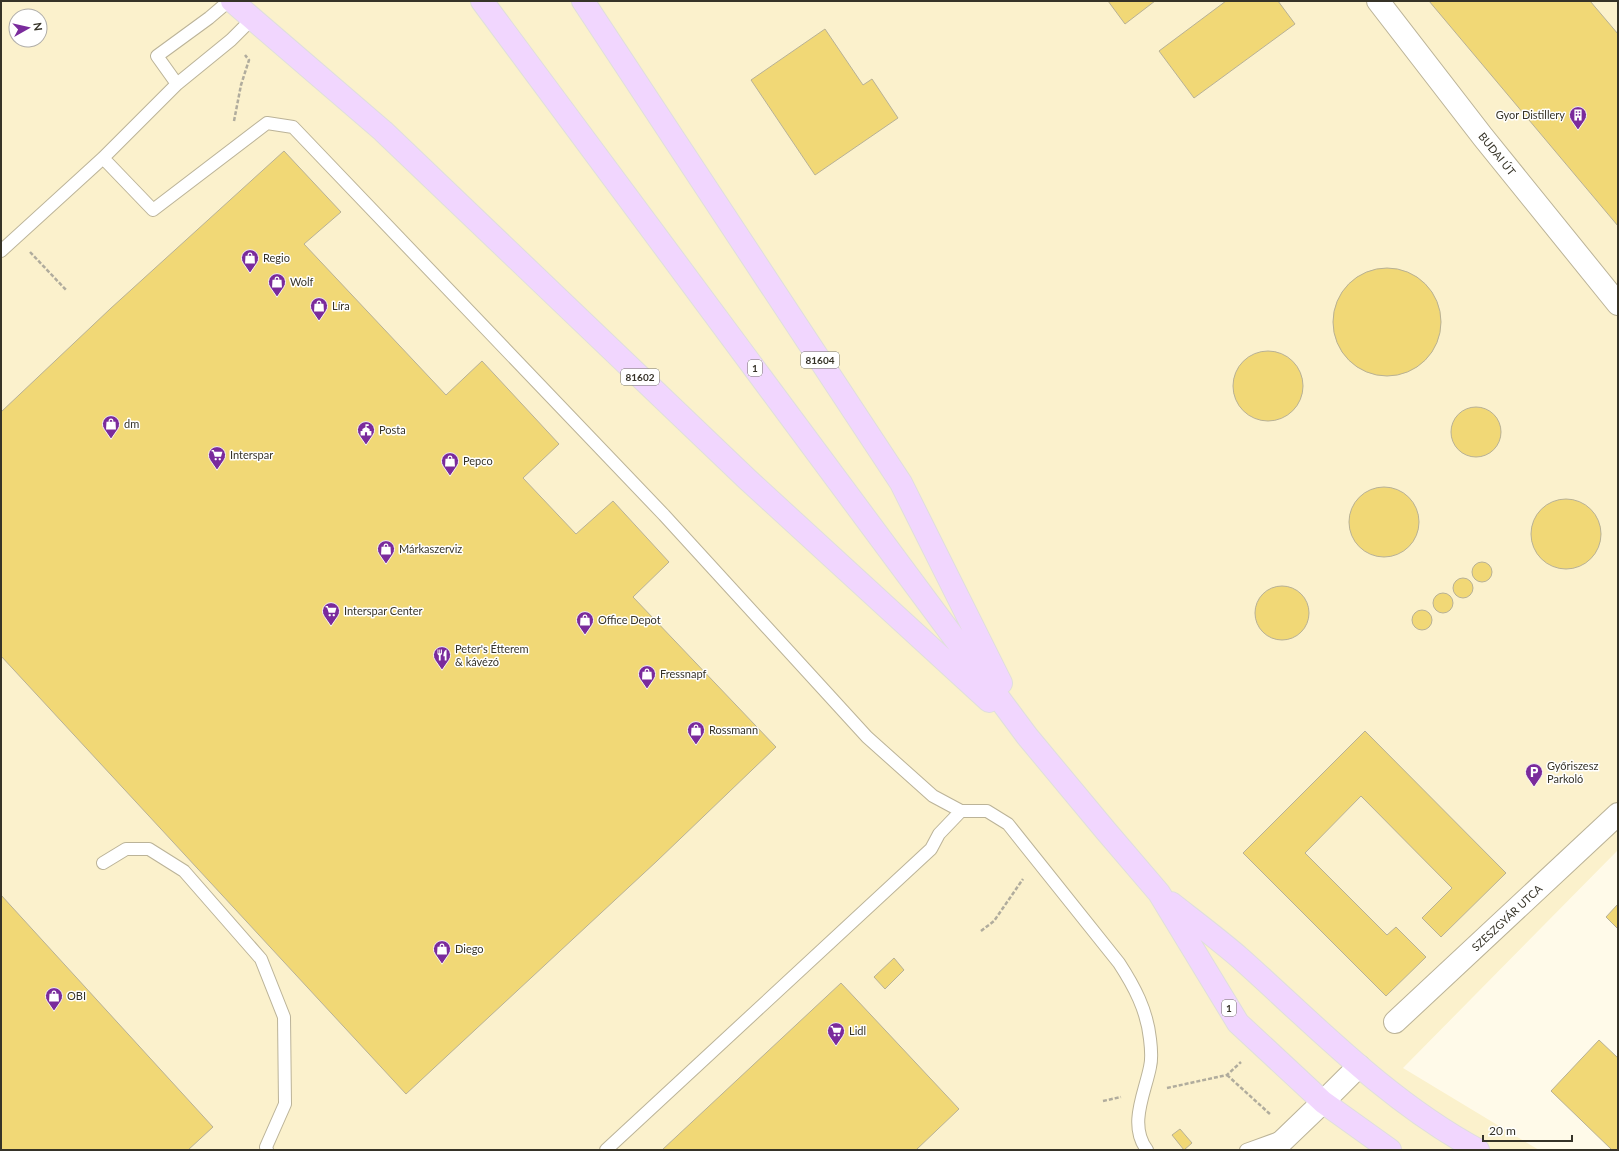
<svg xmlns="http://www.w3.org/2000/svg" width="1619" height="1151" font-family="Lato,sans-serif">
<rect width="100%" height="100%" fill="#fffae9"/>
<!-- built -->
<path fill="#fbf1cc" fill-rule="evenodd" d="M 1,1 L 1618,1 L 1618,850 L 1403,1068 L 1539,1150 L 1,1150 ZM 16,16 L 40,16 L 40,40 L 16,40 Z"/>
<!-- building -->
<path fill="#f1d876" stroke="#b8b195" d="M 1108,1 L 1155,1 L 1125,24 Z
M 1226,1 L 1278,1 L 1295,24 L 1194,98 L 1159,51 Z
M 1429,1 L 1590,1 L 1618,34 L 1618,226 Z
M 825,29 L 863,85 L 872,79 L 898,118 L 815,175 L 751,80 Z
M 284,151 L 341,212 L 304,244 L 446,395 L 482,361 L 559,444 L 523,478 L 576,534 L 613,501 L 669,562 L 633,597 L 776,747 L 657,861 L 406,1094 L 1,656 L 1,412 L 110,309 Z
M1333 322a54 54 0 1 1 108 0a54 54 0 1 1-108 0Z
M1233 386a35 35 0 1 1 70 0a35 35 0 1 1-70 0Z
M1451 432a25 25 0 1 1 50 0a25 25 0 1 1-50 0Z
M1349 522a35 35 0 1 1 70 0a35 35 0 1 1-70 0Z
M1531 534a35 35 0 1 1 70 0a35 35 0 1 1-70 0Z
M1472 572a10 10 0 1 1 20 0a10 10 0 1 1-20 0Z
M1453 588a10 10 0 1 1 20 0a10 10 0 1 1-20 0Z
M1255 613a27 27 0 1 1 54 0a27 27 0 1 1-54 0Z
M1433 603a10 10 0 1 1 20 0a10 10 0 1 1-20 0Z
M1412 620a10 10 0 1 1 20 0a10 10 0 1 1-20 0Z
M 1365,731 L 1506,873 L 1441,937 L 1422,918 L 1452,888 L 1361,796 L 1305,853 L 1387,935 L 1396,927 L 1426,957 L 1386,996 L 1243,853 Z
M 1,895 L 213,1127 L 188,1150 L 1,1150 Z
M 1618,904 L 1618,929 L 1606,917 Z
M 894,958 L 904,970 L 885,989 L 874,977 Z
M 841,983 L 959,1109 L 916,1150 L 662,1150 Z
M 1599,1040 L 1618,1058 L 1618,1150 L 1612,1150 L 1551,1091 Z
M 1180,1129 L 1192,1143 L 1184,1150 L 1172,1135 Z"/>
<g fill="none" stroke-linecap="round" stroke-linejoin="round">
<!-- lane casing -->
<g stroke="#bbb398" stroke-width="14">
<path id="lane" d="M 177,84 L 157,56 L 209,18 L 229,1
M 103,158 L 153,210 L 267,123 L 293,127 L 664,515 L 867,737 L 933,796 L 961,811 L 987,811 L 1008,824 L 1119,963 C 1134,986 1147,1010 1150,1039 C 1151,1047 1152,1059 1150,1067 C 1145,1093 1128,1125 1147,1150
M 1,251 L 103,158 L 177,84 L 231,40 L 252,19
M 103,863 L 126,849 L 149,849 L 184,871 L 261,959 L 284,1017 L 285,1104 L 266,1147 L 267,1150
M 606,1150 L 931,849 L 939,834 L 961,811
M 1246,1150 L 1279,1138"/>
</g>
<!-- street casing -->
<g stroke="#bbb398" stroke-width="24">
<path id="street" d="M 1378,1 L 1483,137 L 1618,304
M 1395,1022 L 1618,814
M 1273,1150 L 1323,1102 L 1359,1066"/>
</g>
<!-- primary casing -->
<g stroke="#dfdedd" stroke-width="24">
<path id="primary" d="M 232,1 L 383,131 L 747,479 L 989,701
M 482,1 L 1027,736 L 1106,831 L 1159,893 L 1238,1023 L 1323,1102 L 1390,1150
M 583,1 L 901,483 L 1001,683
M 1171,903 C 1194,921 1218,939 1240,958 C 1316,1026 1387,1101 1478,1150"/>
</g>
<!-- path -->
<path stroke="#b0ac9d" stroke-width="2.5" stroke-dasharray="4 2" stroke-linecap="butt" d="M 234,121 L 241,85 L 249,60 L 245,55
M 30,252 L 67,291
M 981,931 L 994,921 L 1023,879
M 1227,1075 L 1271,1115
M 1167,1088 L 1227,1075 L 1241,1062
M 1103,1101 L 1121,1097"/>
<!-- lane -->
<use href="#lane" stroke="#fff" stroke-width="12"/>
<!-- street -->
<use href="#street" stroke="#fff" stroke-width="22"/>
<!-- primary -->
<use href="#primary" stroke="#f1d6fe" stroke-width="22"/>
</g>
<!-- icons -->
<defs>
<g id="building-pin" transform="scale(0.9)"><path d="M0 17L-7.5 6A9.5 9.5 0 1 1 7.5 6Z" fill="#7a2b9c" stroke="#fff"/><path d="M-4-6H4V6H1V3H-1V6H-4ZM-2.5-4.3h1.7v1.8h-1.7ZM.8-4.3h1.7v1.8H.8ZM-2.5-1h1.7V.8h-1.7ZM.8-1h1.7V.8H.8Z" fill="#fff"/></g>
<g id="shop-pin" transform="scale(0.9)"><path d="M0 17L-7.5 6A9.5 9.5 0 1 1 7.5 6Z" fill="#7a2b9c" stroke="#fff"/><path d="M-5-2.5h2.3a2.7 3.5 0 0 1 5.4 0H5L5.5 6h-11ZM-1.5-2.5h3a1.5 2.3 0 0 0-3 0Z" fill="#fff"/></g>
<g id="civic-pin" transform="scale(0.9)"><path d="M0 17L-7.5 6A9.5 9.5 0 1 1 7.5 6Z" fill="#7a2b9c" stroke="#fff"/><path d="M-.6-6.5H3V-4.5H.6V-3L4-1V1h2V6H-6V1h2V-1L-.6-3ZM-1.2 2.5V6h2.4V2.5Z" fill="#fff"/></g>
<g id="supermarket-pin" transform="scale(0.9)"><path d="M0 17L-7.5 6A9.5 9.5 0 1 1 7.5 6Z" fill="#7a2b9c" stroke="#fff"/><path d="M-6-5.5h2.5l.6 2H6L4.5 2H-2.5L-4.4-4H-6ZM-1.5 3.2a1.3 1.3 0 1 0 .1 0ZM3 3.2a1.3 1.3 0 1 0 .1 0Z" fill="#fff"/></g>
<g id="restaurant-pin" transform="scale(0.9)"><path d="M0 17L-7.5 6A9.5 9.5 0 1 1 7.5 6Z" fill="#7a2b9c" stroke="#fff"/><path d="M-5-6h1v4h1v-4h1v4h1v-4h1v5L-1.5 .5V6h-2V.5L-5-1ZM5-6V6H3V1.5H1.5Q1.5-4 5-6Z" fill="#fff"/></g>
<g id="parking-pin" transform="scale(0.9)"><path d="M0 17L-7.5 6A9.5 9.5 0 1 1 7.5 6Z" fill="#7a2b9c" stroke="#fff"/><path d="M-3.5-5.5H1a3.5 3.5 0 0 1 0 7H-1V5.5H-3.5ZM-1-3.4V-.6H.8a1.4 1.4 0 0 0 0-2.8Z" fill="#fff"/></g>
</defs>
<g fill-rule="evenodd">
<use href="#building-pin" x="1578" y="115"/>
<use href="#shop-pin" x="250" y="258"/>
<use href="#shop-pin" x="277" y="282"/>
<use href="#shop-pin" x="319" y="306"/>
<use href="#shop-pin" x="111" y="424"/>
<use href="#civic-pin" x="366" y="430"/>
<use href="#supermarket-pin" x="217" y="455"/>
<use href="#shop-pin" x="450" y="461"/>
<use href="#shop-pin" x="386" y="549"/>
<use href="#supermarket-pin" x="331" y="611"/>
<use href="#shop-pin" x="585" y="620"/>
<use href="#restaurant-pin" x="442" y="655"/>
<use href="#shop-pin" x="647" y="674"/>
<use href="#shop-pin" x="696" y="730"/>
<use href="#parking-pin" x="1534" y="772"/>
<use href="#shop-pin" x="442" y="949"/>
<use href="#shop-pin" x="54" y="996"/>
<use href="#supermarket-pin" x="836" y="1031"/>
</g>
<g text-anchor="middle" stroke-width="3" stroke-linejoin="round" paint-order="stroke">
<!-- shield labels -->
<g fill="#fff" stroke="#727068" stroke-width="1">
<rect x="801" y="352" width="38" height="16" rx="3"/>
<rect x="748" y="360" width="14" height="16" rx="3"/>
<rect x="621" y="369" width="38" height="16" rx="3"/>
<rect x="1222" y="1000" width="14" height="16" rx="3"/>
</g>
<g font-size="10" font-weight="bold" fill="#363328">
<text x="820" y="364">81604</text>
<text x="755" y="372">1</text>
<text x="640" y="381">81602</text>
<text x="1229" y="1012">1</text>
</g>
<!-- poi labels -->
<g font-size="11" fill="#363328" stroke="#fff" text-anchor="start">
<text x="1565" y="119" text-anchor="end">Gyor Distillery</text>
<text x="263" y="262">Regio</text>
<text x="290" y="286">Wolf</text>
<text x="332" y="310">Líra</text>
<text x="124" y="428">dm</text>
<text x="379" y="434">Posta</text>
<text x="230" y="459">Interspar</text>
<text x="463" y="465">Pepco</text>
<text x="399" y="553">Márkaszerviz</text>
<text x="344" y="615">Interspar Center</text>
<text x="598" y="624">Office Depot</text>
<text x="455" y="653">Peter's Étterem<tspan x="455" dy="13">&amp; kávézó</tspan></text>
<text x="660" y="678">Fressnapf</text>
<text x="709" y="734">Rossmann</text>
<text x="1547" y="770">Győriszesz<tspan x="1547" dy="13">Parkoló</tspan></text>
<text x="455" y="953">Diego</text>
<text x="67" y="1000">OBI</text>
<text x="849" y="1035">Lidl</text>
</g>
<!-- street labels -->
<g font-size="11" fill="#363328" stroke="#fff">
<text transform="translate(1497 154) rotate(51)" y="4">BUDAI ÚT</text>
<text transform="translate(1507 918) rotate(-43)" y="4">SZESZGYÁR UTCA</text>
</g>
</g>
<!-- border -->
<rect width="1619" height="1151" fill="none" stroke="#363328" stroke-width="4"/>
<!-- north arrow -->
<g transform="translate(28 28) rotate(82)"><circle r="19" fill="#ffffff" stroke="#afada9"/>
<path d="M0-3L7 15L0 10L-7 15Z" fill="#7a2b9c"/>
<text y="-6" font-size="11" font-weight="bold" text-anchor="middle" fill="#363328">N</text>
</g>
<!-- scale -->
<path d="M1483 1135v6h89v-6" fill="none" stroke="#363328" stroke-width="2"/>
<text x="1489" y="1135" font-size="12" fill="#363328" stroke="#ffffff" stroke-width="3" paint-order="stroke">20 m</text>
</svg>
